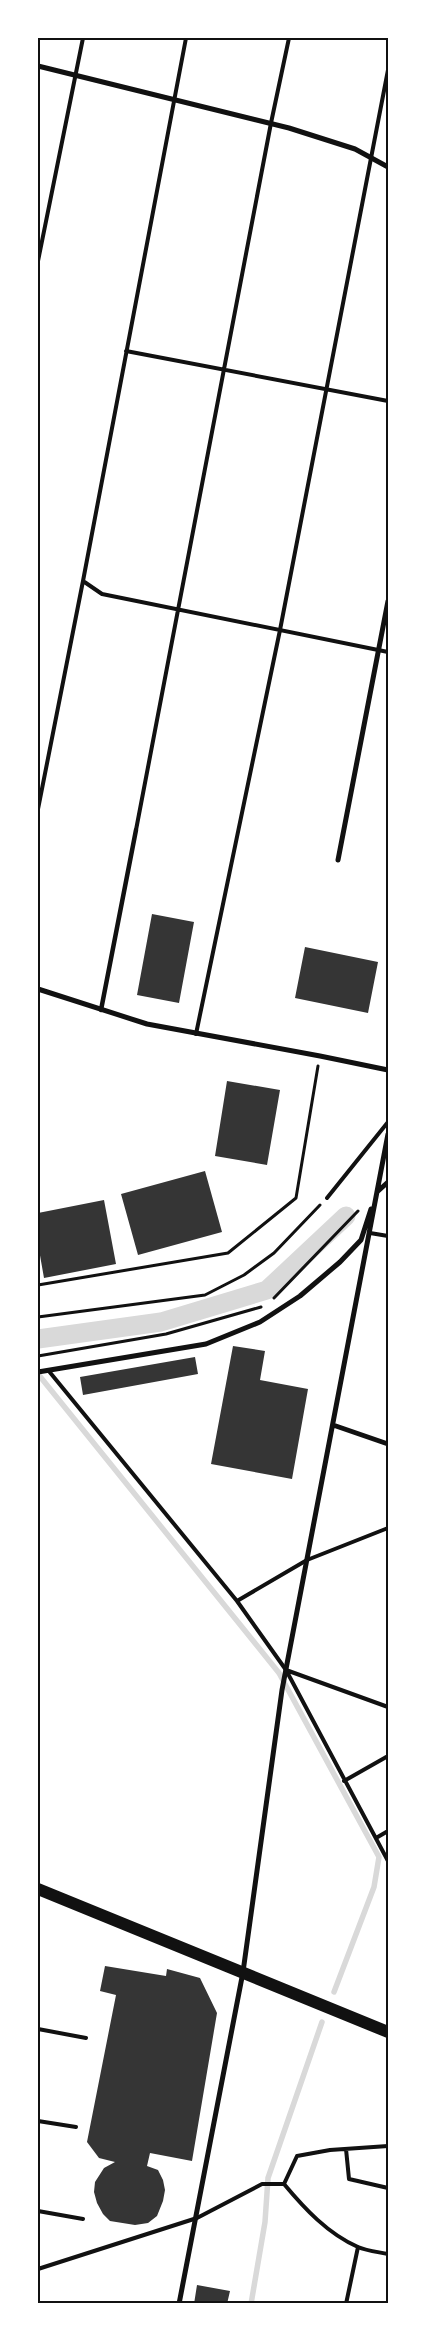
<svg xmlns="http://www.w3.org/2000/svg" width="426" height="2341" font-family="'Open Sans',sans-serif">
<rect width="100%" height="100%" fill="#fff"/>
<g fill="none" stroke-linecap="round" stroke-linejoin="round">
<!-- stream -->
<path stroke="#d9d9d9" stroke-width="5.5" d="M 38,1374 L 279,1673 L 379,1857 L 374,1887 L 334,1992
M 251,2304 L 265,2222 L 268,2178 L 322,2022"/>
<!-- canal -->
<path stroke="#d9d9d9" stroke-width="19" d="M 38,1339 L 161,1322 L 267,1290 L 346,1216"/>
</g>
<!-- building -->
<path fill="#353535" d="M 152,914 L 194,922 L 179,1003 L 137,995 Z
M 305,947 L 378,962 L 368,1013 L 295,998 Z
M 227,1081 L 280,1090 L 267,1165 L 215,1156 Z
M 205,1171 L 222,1232 L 138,1255 L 121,1194 Z
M 104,1200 L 116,1264 L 44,1278 L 38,1244 L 38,1213 Z
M 233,1346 L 265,1351 L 260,1380 L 308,1389 L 292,1479 L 211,1464 Z
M 195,1357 L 198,1374 L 83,1395 L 80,1377 Z
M 105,1966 L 166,1976 L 167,1969 L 200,1978 L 217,2013 L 192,2161 L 150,2153 L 147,2166 L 158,2170 L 163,2180 L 165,2190 L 163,2201 L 157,2216 L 148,2223 L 135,2225 L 110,2221 L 103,2214 L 97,2203 L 94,2192 L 95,2182 L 104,2168 L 115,2162 L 99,2158 L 87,2142 L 116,1995 L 100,1991 Z
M 197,2285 L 230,2291 L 227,2304 L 194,2304 Z"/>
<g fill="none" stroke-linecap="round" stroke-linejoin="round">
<!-- path -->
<path stroke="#111" stroke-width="3" d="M 38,1285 L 228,1253 L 296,1198 L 318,1066
M 274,1298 L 358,1211
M 38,1317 L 205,1295 L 244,1275 L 274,1253 L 320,1205
M 38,1356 L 166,1334 L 261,1307"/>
<!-- service -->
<path stroke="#111" stroke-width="4" d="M 38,261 L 83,38
M 126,351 L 388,401
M 83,581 L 102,594 L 388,652
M 38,809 L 83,581 L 186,38
M 136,830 L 271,123 L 289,38
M 196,1034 L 280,630 L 388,70
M 327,1198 L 388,1122
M 370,1233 L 388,1236
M 48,1370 L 237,1601 L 286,1670 L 388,1861
M 237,1601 L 307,1560 L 388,1528
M 286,1670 L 388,1707
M 344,1781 L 388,1756
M 376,1838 L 388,1831
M 38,2029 L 86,2038
M 38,2121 L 76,2127
M 346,2149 L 349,2179 L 388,2188
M 284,2184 C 304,2208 328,2234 358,2247 C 367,2251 379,2252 388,2254
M 38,2211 L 83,2219
M 38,2269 L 197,2218 L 262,2184 L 284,2184 L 297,2156 L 330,2150 L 388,2146
M 346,2304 L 358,2247"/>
<!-- pedestrian -->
<path stroke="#111" stroke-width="4.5" d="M 101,1010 L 136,830"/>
<!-- minor -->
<path stroke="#111" stroke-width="5" d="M 38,66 L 289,128 L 355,149 L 388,167
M 338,860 L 388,601
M 38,989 L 147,1024 L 320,1056 L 388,1070
M 377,1192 L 388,1182
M 38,1372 L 206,1344 L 260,1322 L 300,1296 L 340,1262 L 361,1240 L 371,1209
M 333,1425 L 388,1444
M 179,2304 L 243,1972 L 282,1690 L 388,1134"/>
<!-- primary -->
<path stroke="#111" stroke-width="12" d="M 38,1889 L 388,2032"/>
</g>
<!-- border -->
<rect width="426" height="2341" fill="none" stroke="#ffffff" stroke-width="78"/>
<rect x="39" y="39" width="348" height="2263" fill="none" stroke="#111" stroke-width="2"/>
</svg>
